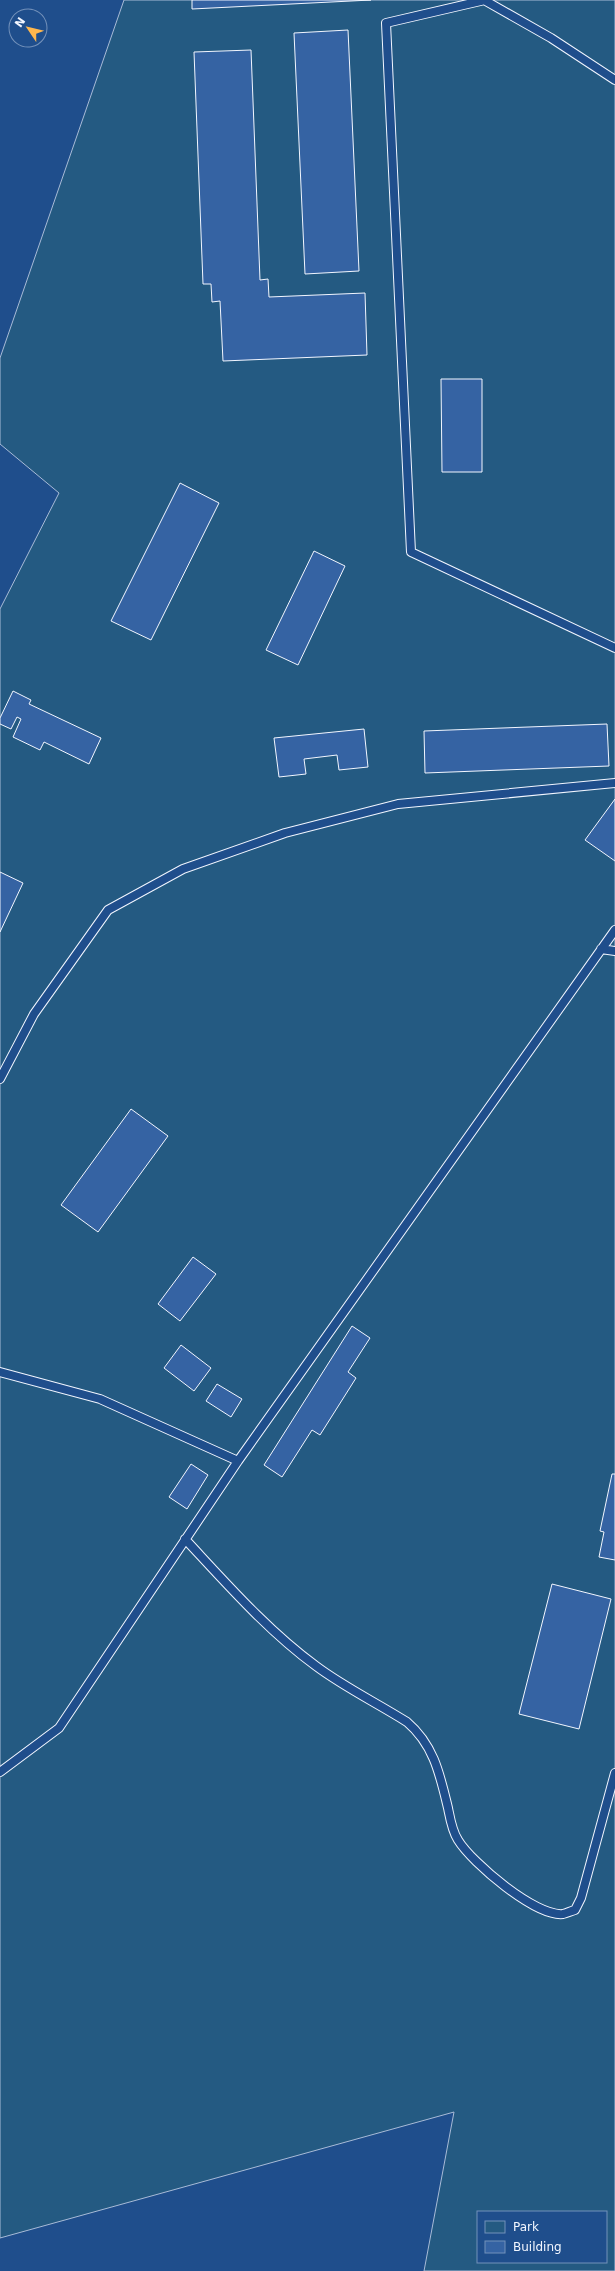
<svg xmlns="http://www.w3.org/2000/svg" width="615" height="2271" font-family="'DejaVu Sans',sans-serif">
<rect width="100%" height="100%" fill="#1f4e8c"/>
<!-- green -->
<path fill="#245a82" stroke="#a8bbd7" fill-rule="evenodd" d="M 124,0 L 615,0 L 615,2271 L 424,2271 L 454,2112 L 0,2238 L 0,609 L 59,493 L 0,444 L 0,358 ZM 478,2212 L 606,2212 L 606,2262 L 478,2262 Z"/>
<!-- building -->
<path fill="#3563a3" stroke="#f2f6ff" d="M 192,0 L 371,0 L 192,9 Z
M 348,30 L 359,271 L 305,274 L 294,33 Z
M 251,50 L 260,280 L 268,279 L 269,297 L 365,293 L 367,355 L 223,361 L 220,301 L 212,302 L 211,284 L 203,284 L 194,52 Z
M 441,379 L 482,379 L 482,472 L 442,472 Z
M 180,483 L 219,503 L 151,640 L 111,621 Z
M 314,551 L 345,566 L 298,665 L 266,650 Z
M 13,691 L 31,700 L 29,704 L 101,738 L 89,764 L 44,742 L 40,750 L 13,737 L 21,719 L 17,717 L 11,729 L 0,724 L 0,718 Z
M 607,724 L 609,766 L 425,773 L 424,731 Z
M 364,729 L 368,767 L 339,770 L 337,755 L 304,759 L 306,774 L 279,777 L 274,738 Z
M 615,799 L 615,861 L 585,840 Z
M 0,872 L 23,883 L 0,932 Z
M 131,1109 L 168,1136 L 98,1232 L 61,1205 Z
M 193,1257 L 216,1274 L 180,1321 L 158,1304 Z
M 352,1326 L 370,1338 L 348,1372 L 356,1378 L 320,1435 L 312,1430 L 282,1477 L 264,1465 Z
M 181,1345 L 211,1368 L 194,1391 L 164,1368 Z
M 217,1384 L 242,1399 L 231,1417 L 206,1401 Z
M 191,1464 L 208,1475 L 187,1509 L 169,1497 Z
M 612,1474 L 615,1474 L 615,1560 L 599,1557 L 604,1532 L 600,1531 Z
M 552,1584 L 611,1599 L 579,1729 L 519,1714 Z"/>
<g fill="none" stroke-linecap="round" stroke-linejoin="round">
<!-- service casing -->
<g stroke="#f2f6ff" stroke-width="10">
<path id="service" d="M 484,0 L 551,38 L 615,80
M 485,0 L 386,23 L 411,552 L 615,648
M 601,949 L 615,951
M 0,1079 L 34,1014 L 108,910 L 183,869 L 285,833 L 398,804 L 615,783
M 0,1372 L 100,1399 L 238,1461
M 185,1539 C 226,1583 268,1631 316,1666 C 344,1687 377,1703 407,1722 C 434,1745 440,1775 448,1808 C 450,1818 452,1831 458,1840 C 472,1863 536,1917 563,1914 C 567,1913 571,1911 575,1910 L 581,1898 L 615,1773
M 0,1772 L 59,1728 L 238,1461 L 615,930"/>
</g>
<!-- service -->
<use href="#service" stroke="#1f4e8c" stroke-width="8"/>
</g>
<!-- legend -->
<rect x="477" y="2211" width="130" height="52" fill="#1f4e8c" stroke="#7391ba"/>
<rect x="485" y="2221" width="20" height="12" fill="#245a82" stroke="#7391ba"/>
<text x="513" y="2231" font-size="12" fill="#f2f6ff">Park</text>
<rect x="485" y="2241" width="20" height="12" fill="#3563a3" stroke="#7391ba"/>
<text x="513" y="2251" font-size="12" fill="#f2f6ff">Building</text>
<!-- north arrow -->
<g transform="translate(28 28) rotate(305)"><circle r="19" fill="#1f4e8c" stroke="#7391ba"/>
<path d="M0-3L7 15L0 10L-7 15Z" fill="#ffb74d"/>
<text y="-6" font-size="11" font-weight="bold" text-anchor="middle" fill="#f2f6ff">N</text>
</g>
</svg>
